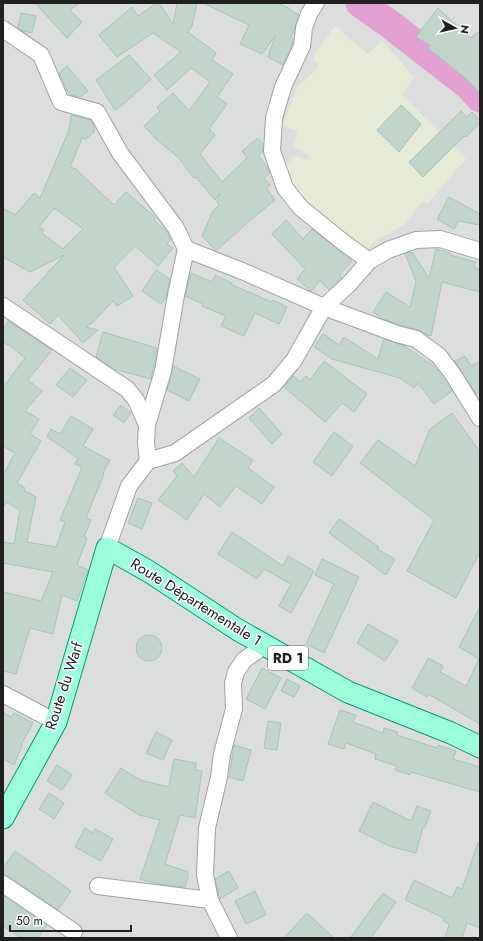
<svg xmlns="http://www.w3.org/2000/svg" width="483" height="941" font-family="Jost,sans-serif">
<rect width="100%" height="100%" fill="#e5f1ee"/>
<!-- residential -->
<path fill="#dcdedd" d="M 3,3 L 480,3 L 480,938 L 3,938 Z"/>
<!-- industrial -->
<path fill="#e6ebd6" d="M 335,26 L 368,54 L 382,40 L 414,77 L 402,95 L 466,159 L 428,203 L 423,201 L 405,224 L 372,243 L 366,255 L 330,228 L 293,187 L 283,169 L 294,156 L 307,160 L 310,156 L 294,146 L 298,131 L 282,126 L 298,86 L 314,72 L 319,65 L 313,60 L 317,50 Z"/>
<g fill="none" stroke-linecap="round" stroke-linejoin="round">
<!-- river -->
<path stroke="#e3a1d1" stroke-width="29" d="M 360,3 L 391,25 L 468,85 L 480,98"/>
</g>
<!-- building -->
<path fill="#c2d5cb" stroke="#a6c5b5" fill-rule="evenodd" d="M 35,3 L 79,3 L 70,10 L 82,22 L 67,38 Z
M 157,3 L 159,3 L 173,24 L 177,3 L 197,3 L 192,26 L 188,32 L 216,53 L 212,60 L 233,74 L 217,97 L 227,104 L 209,129 L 215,135 L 200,154 L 222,182 L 247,158 L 242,151 L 258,138 L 263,144 L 263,151 L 258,155 L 268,168 L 270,173 L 264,178 L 270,185 L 266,188 L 275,200 L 248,222 L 216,251 L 202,236 L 213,211 L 219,205 L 217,202 L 220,193 L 215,200 L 196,177 L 194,178 L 179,158 L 156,139 L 144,126 L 160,111 L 157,107 L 173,93 L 189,111 L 210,82 L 191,68 L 167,90 L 154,75 L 181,52 L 153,33 L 117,57 L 99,35 L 132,7 L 138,16 Z
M 203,3 L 277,3 L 289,8 L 289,9 L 299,15 L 294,31 L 291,37 L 293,39 L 293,43 L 283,65 L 268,57 L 275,36 L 262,54 L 240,44 L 249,25 Z
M 438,8 L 470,38 L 480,31 L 480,93 L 460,73 L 460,74 L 428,48 L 431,46 L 416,37 Z
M 21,13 L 36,16 L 32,33 L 22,31 L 18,28 Z
M 129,55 L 151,79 L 125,103 L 115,110 L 96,80 Z
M 67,66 L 88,91 L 80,97 L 71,95 L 66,89 L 59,73 Z
M 401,105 L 421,124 L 399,152 L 377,130 Z
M 461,111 L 467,117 L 472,112 L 480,121 L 480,123 L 466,137 L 464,136 L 423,177 L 409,162 Z
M 71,115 L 91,120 L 94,127 L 94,132 L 86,139 L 82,138 L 70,167 L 76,169 L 114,205 L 126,192 L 156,218 L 154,220 L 168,233 L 171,239 L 167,244 L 173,248 L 158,266 L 135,246 L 114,267 L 133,296 L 117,306 L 113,301 L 92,323 L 86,327 L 98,330 L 83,343 L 58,315 L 50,324 L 23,300 L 64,255 L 30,272 L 3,257 L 3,208 L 15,215 L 34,193 L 40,198 L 69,130 ZM 54,208 L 83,229 L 63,249 L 42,233 L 44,230 L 39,227 Z
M 449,197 L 480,214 L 480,225 L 458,221 L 454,229 L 437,219 Z
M 286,220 L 303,239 L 312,229 L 352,261 L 339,275 L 342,278 L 329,290 L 320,281 L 311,291 L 297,279 L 305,269 L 272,234 Z
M 436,249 L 450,253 L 450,255 L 476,262 L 474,267 L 480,270 L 480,292 L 442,282 L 431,336 L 427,335 L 418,330 L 383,319 L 373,312 L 386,292 L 410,307 L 416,281 L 405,254 L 412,252 L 429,278 Z
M 156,270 L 170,279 L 166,297 L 161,304 L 142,291 Z
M 191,273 L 212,282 L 215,275 L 232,283 L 232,285 L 272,302 L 273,300 L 287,307 L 279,324 L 255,313 L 244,336 L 221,326 L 226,316 L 202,306 L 203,304 L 185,296 Z
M 8,321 L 52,350 L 28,380 L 42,391 L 25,411 L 39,419 L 30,434 L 41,441 L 17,483 L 25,488 L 24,490 L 36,497 L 27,542 L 56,547 L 65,522 L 60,520 L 82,467 L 75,464 L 78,458 L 47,437 L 51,429 L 60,434 L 71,416 L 93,429 L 83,446 L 110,460 L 103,473 L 104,474 L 86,518 L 91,520 L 84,537 L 87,538 L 77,565 L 88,570 L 77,601 L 62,595 L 53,634 L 30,628 L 16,674 L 3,671 L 3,592 L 41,601 L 53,572 L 3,563 L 3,542 L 14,544 L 20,510 L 6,502 L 3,508 L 3,475 L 15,453 L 3,446 L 3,387 L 25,358 L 12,347 L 3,342 L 3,331 Z
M 103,332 L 157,348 L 151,379 L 113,369 L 96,357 Z
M 323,334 L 339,345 L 344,337 L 378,359 L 384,339 L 404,346 L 434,366 L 452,391 L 434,404 L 418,383 L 414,388 L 400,378 L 332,359 L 314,347 Z
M 465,356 L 471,366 L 480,362 L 480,392 L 476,394 L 455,361 Z
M 324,361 L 367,394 L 354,412 L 342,403 L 325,422 L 284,387 L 293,376 L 300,382 L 306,376 L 310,380 Z
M 173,366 L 200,379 L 189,401 L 167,390 Z
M 70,368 L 87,380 L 73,397 L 56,385 Z
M 121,405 L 131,413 L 124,423 L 113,415 Z
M 259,408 L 282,434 L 272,444 L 249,418 Z
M 452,413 L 480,452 L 480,552 L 456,598 L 407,571 L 434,520 L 360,463 L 378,440 L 415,466 L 430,429 Z
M 334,432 L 353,446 L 332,476 L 313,462 Z
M 219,438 L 253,460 L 248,468 L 274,487 L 262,504 L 236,486 L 220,507 L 204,494 L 187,520 L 158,500 L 177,476 L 173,471 L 182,463 L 194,477 Z
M 138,498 L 152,503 L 142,529 L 128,523 Z
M 339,519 L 379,547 L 377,549 L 395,559 L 386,575 L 329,533 Z
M 232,532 L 283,566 L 288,556 L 314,571 L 291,613 L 279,606 L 291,584 L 264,569 L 257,579 L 218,554 Z
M 322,559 L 359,577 L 324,653 L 306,644 L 334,584 L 315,575 Z
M 480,607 L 480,724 L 428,694 L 427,697 L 412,688 L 428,658 L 443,666 L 440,672 L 466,686 L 479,659 L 459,647 Z
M 368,624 L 398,641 L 385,661 L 357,643 Z
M136 648a13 13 0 1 1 26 0a13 13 0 1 1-26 0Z
M 262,668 L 281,678 L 265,709 L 246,699 Z
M 287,679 L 300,686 L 294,697 L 281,691 Z
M 340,710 L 356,715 L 353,722 L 383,733 L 384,728 L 398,732 L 397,735 L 437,748 L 438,745 L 456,751 L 453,759 L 480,767 L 480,792 L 411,772 L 410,775 L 395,770 L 397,766 L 375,759 L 376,754 L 346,743 L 344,749 L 328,744 Z
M 3,712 L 11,717 L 14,713 L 33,723 L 21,745 L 22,746 L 14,765 L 3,759 Z
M 268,721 L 281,723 L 277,750 L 264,748 Z
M 156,732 L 172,740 L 163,760 L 146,753 Z
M 234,745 L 251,750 L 243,781 L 229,777 Z
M 174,759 L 196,763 L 195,770 L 202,771 L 195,818 L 180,815 L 165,864 L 188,872 L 188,877 L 185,887 L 154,883 L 140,879 L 160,820 L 139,815 L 105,793 L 121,768 L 140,780 L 169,787 Z
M 57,765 L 72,775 L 62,790 L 47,781 Z
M 49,793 L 64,803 L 54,819 L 39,809 Z
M 373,802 L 411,821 L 417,806 L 431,811 L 425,827 L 423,827 L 416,853 L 389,846 L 359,831 Z
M 85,828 L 93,833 L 95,829 L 113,839 L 101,861 L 75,847 Z
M 478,843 L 480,843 L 480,928 L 467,923 L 462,938 L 445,938 L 449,924 L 443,921 L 444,918 L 405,900 L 414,880 L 452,898 L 457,887 L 462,889 Z
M 15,851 L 71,891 L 58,910 L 8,876 L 3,875 L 3,868 Z
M 229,871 L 238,888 L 220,899 L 215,879 Z
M 255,891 L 266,915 L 246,924 L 235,901 Z
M 383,893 L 396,902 L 371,938 L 350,938 Z
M 3,895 L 47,925 L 38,938 L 22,938 L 3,926 Z
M 307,913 L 334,938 L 284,938 Z"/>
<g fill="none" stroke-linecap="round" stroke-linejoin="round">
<!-- minor casing -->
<g stroke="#a1a1a1" stroke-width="18">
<path id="minor" d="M 316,3 L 309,14 L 304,28 L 302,46 L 283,87 L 274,118 L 272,151 L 285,188 L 301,208 L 343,242 L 369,261
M 3,29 L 41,55 L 61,102 L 97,112 L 120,153 L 176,228 L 186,249 L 242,271 L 324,307 L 397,334 L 416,339 L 439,356 L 452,373 L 480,418
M 3,306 L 127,389 L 136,400 L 147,425 L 146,443 L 148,461
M 147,425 L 163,371 L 176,295 L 186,249
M 107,548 L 129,486 L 148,461 L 175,453 L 274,384 L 294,360 L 324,307 L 349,284 L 369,261 L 388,250 L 416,240 L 440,239 L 480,251
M 3,694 L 56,722
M 3,884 L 74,932
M 98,886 L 210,900
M 229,938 L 210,900 L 205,875 L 207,828 L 219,777 L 222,754 L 234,709 L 233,683 L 236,672 L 244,660 L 265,645"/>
</g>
<!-- major casing -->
<g stroke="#009b6f" stroke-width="23">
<path id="major" d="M 3,818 L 56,722 L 107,548 L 148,571 L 238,630 L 348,692 L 451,733 L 480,747"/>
</g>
<!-- minor -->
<use href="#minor" stroke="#fff" stroke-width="16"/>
<!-- major -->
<use href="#major" stroke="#9cffd9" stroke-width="21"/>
</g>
<g text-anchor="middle" stroke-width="3" stroke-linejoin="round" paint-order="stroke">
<!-- shield labels -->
<rect fill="#fff" stroke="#636363" stroke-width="1" x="268" y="646" width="40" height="24" rx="3"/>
<g font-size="14" font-weight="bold" fill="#202020">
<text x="288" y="663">RD 1</text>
</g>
<!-- street labels -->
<g font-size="15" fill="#202020" stroke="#fff">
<text transform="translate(196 602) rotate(32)" y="5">Route Départementale 1</text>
<text transform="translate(64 686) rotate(-72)" y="5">Route du Warf</text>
</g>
</g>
<!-- border -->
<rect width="483" height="941" fill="none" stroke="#202020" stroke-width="8"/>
<!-- north arrow -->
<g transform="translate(455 28) rotate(98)" stroke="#ffffff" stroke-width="3" paint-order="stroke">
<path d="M0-3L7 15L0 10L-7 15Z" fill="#202020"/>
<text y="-6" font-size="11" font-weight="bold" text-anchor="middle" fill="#202020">N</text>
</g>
<!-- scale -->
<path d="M10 925v6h121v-6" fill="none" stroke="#202020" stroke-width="2"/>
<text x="16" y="925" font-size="12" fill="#202020" stroke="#ffffff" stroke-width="3" paint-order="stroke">50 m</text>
</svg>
